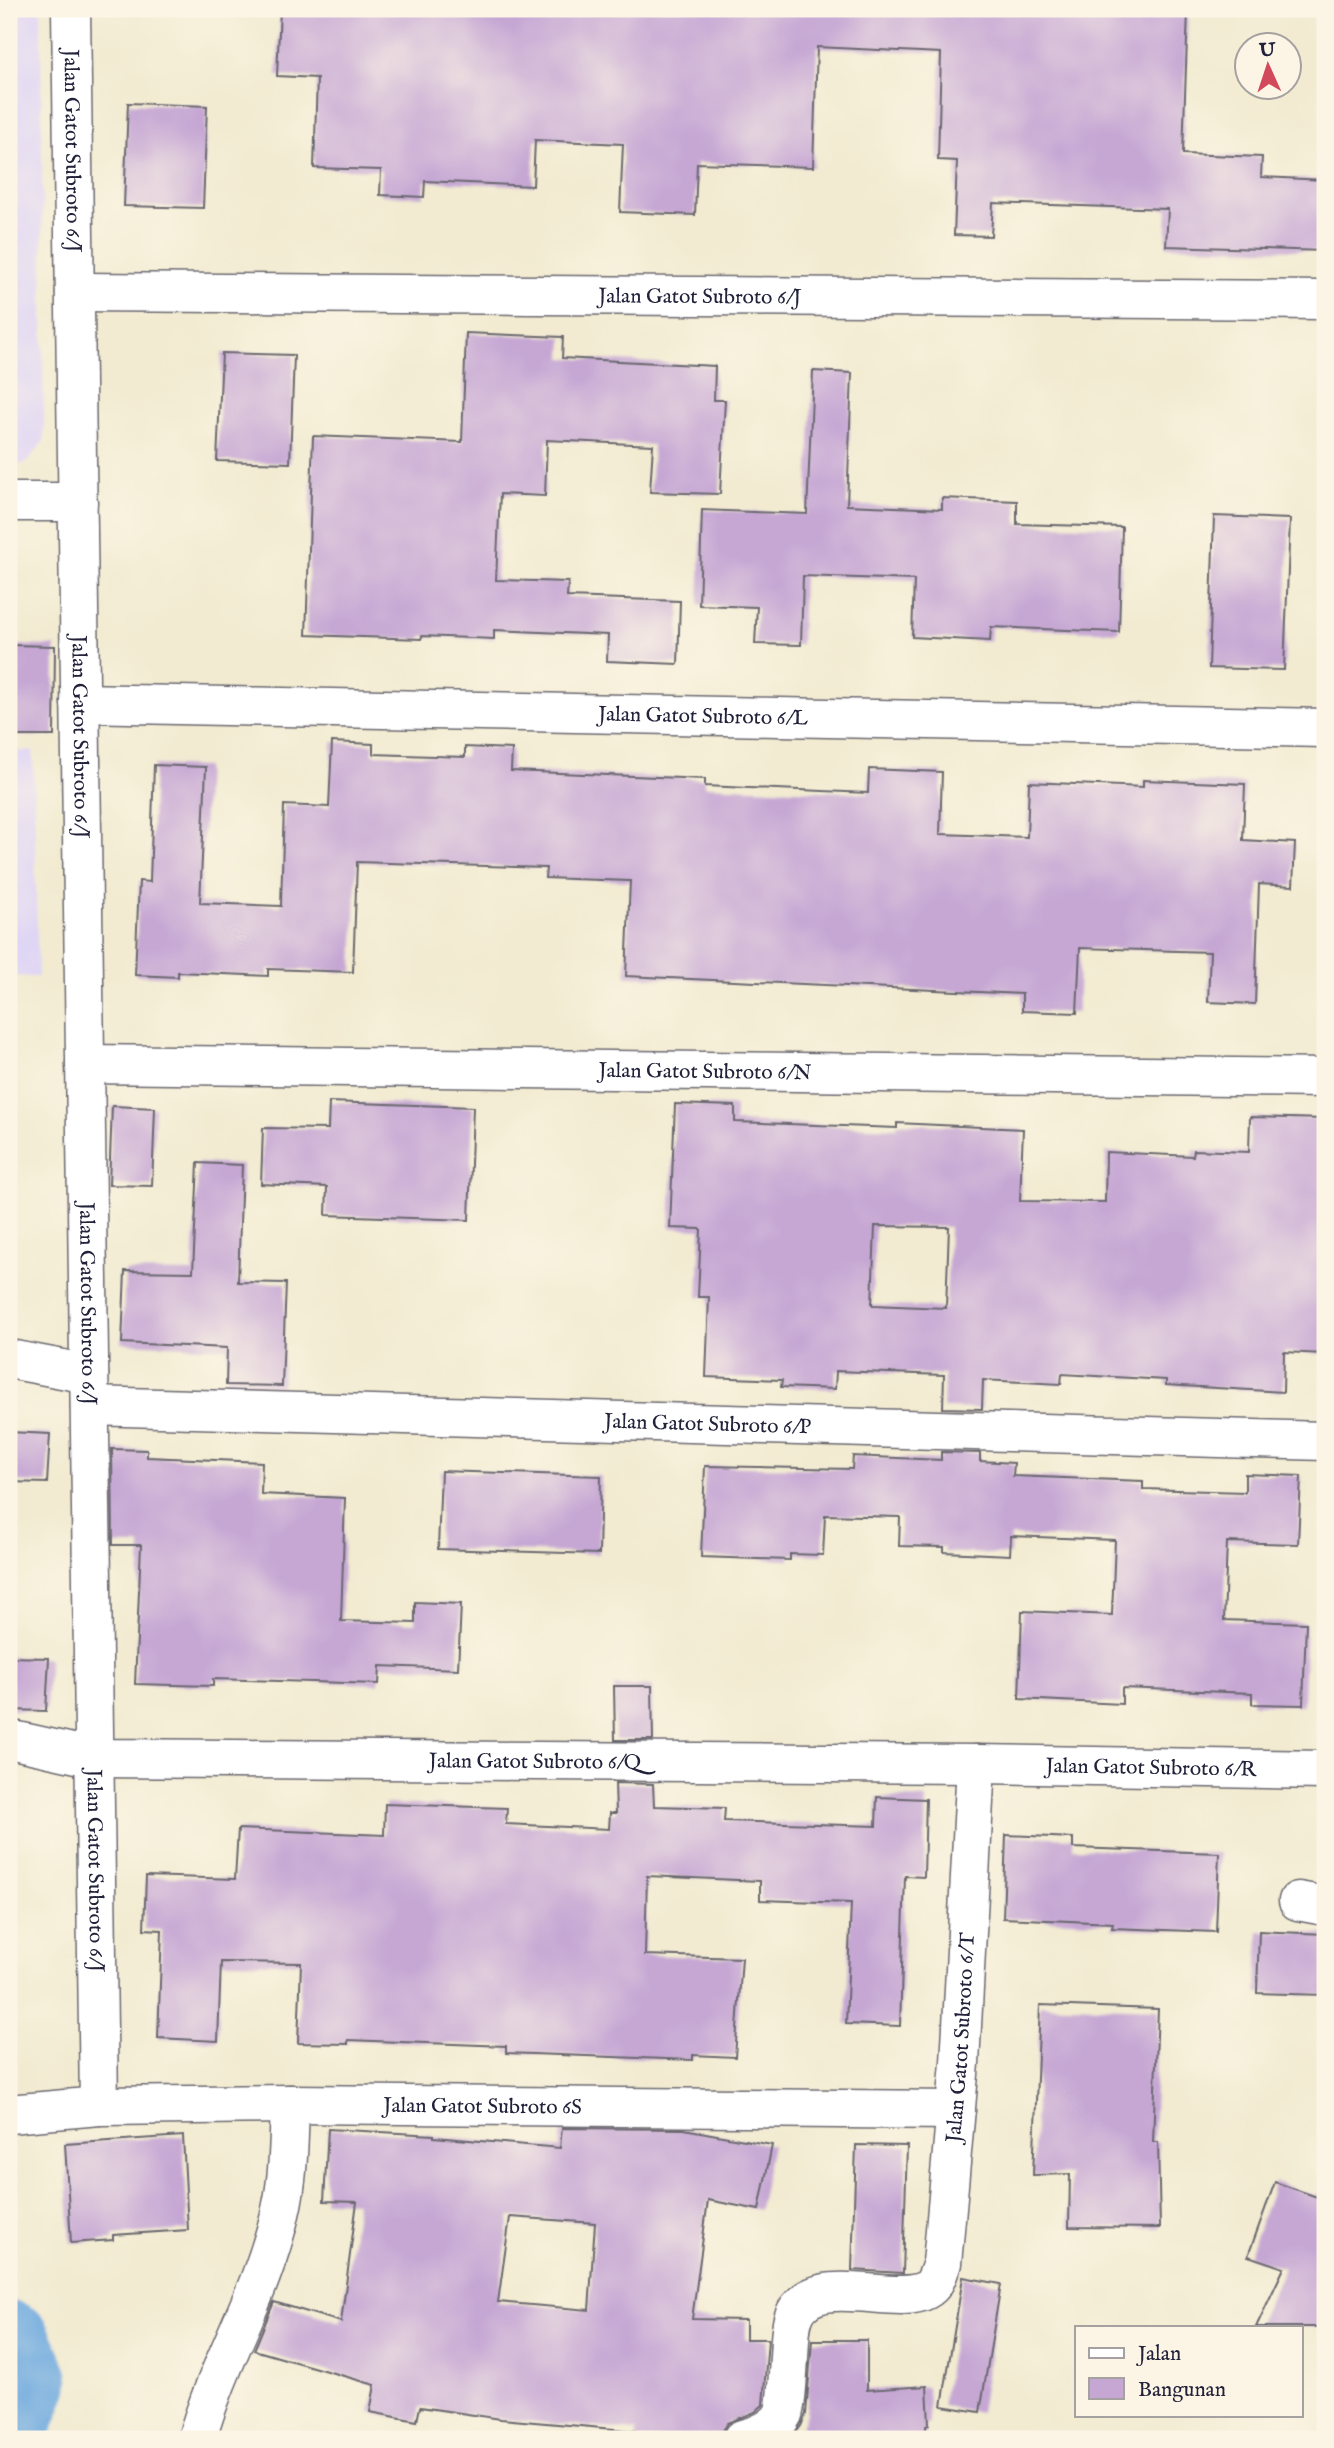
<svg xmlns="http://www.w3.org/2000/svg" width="1334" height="2448" font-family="'IM FELL English',serif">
<rect width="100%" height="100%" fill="#fcf5e5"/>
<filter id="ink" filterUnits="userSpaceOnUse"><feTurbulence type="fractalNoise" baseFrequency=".0143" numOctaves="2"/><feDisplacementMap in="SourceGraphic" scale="14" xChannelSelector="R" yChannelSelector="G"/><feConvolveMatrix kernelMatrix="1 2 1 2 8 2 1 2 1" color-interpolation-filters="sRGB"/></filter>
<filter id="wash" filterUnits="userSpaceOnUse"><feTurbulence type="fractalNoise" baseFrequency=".00686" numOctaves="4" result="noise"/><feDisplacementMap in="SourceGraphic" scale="28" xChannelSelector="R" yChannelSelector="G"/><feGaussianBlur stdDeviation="1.57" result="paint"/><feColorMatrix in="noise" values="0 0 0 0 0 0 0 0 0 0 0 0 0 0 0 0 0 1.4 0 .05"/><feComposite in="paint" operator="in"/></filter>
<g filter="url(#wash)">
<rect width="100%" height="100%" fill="#f2ebd1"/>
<!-- built -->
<path fill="#dfd5f5" d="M 9,9 L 41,9 L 44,441 L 27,462 L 9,468 Z
M 9,751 L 33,751 L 38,977 L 9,976 Z"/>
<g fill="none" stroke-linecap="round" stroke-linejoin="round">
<!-- river -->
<path stroke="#6faadf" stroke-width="88" d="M 9,2345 L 25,2381 L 9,2421"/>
</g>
<g id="blocks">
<!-- building -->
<path fill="#c6a7d4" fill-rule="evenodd" d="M 280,9 L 1188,9 L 1183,154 L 1262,157 L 1261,177 L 1325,180 L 1325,251 L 1166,246 L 1168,209 L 993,203 L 991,236 L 954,235 L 957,161 L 938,160 L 941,53 L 817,47 L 813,167 L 697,163 L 695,215 L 620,212 L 623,144 L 535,140 L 533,186 L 425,181 L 424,197 L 380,195 L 381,170 L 314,168 L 317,78 L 277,76 Z
M 128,103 L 207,106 L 203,208 L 124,206 Z
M 466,333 L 563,337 L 562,358 L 715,366 L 714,400 L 725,400 L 720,494 L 650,492 L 653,445 L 547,440 L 545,496 L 500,494 L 496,580 L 568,582 L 567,597 L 680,601 L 678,664 L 607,661 L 608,635 L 494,630 L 494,639 L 422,636 L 421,639 L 306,635 L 313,436 L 462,442 Z
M 222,353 L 294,355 L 290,463 L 217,461 Z
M 813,371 L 852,373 L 847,505 L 942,509 L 942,498 L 1017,501 L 1017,524 L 1122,527 L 1119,632 L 991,627 L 990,641 L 912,637 L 914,580 L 803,576 L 801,645 L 755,644 L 757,607 L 699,605 L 702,510 L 807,514 Z
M 1214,516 L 1290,519 L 1284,670 L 1209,668 Z
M 9,645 L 55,646 L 54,736 L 9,736 Z
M 332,742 L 373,744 L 373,754 L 465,757 L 465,747 L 512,749 L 511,771 L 705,779 L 705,786 L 868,793 L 869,769 L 942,772 L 940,834 L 1027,837 L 1029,782 L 1143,787 L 1143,780 L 1245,784 L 1243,840 L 1295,843 L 1293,886 L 1259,884 L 1255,1004 L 1208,1002 L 1210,952 L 1080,948 L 1077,1013 L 1022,1011 L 1022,994 L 626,976 L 630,881 L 545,878 L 546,868 L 357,862 L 353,972 L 268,969 L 268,976 L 178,972 L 178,977 L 135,975 L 139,881 L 150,882 L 154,765 L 206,767 L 200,903 L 281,906 L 284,805 L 329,807 Z
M 329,1102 L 473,1107 L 469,1220 L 326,1215 L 327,1187 L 261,1184 L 263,1128 L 328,1129 Z
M 675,1104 L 735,1106 L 735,1122 L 897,1128 L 897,1123 L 1023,1129 L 1020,1201 L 1105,1202 L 1106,1152 L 1193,1156 L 1194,1150 L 1249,1152 L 1250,1117 L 1325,1119 L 1321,1272 L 1325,1272 L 1325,1354 L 1284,1352 L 1283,1392 L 1166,1385 L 1166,1380 L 1062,1374 L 1061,1384 L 983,1380 L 982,1409 L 943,1408 L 944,1375 L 836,1371 L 835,1389 L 781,1387 L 782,1380 L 706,1377 L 709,1297 L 698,1297 L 701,1229 L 670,1228 ZM 875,1226 L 949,1227 L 946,1308 L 872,1305 Z
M 112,1106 L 155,1108 L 152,1186 L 109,1185 Z
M 198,1163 L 242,1165 L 238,1282 L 286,1283 L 282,1386 L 226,1385 L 227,1348 L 122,1343 L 125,1271 L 193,1272 Z
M 9,1432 L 50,1434 L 47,1483 L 9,1482 Z
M 112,1449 L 147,1450 L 147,1457 L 262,1462 L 261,1494 L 345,1498 L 341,1621 L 415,1623 L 415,1602 L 461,1604 L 458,1669 L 380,1666 L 379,1684 L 213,1679 L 213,1686 L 135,1684 L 141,1545 L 113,1545 Z
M 941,1452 L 980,1453 L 980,1461 L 1014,1463 L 1013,1476 L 1143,1481 L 1143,1489 L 1245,1492 L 1245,1474 L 1301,1476 L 1298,1544 L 1227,1542 L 1224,1620 L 1306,1623 L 1303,1705 L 1252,1704 L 1252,1693 L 1122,1688 L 1122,1704 L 1019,1699 L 1022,1611 L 1112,1615 L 1115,1540 L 1011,1536 L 1010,1555 L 944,1552 L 944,1547 L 899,1546 L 900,1517 L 825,1515 L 823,1555 L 790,1554 L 790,1560 L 701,1557 L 705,1466 L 852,1469 L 853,1456 L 941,1460 Z
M 441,1471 L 601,1476 L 599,1554 L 438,1549 Z
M 9,1657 L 49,1658 L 46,1711 L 9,1710 Z
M 614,1686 L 652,1686 L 653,1740 L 615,1740 Z
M 615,1783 L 653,1784 L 654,1806 L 725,1808 L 724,1821 L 876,1826 L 877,1797 L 926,1799 L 924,1877 L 905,1876 L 900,2026 L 846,2024 L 851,1903 L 760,1900 L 760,1881 L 647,1876 L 645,1955 L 742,1958 L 735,2057 L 693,2055 L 693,2060 L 506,2053 L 506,2046 L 348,2040 L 348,2044 L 298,2043 L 301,1963 L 221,1962 L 218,2041 L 158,2038 L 162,1930 L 144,1929 L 146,1876 L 235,1879 L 238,1829 L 384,1835 L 385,1804 L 507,1808 L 506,1824 L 609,1829 L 610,1813 L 616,1813 Z
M 1006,1835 L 1073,1838 L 1073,1848 L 1219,1853 L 1216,1932 L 1112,1928 L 1113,1923 L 1003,1918 Z
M 1259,1931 L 1325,1934 L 1325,1995 L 1257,1993 Z
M 1040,2005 L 1158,2009 L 1153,2142 L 1158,2142 L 1160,2228 L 1069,2227 L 1070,2174 L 1033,2175 Z
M 562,2128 L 684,2129 L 772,2145 L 759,2210 L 708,2200 L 692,2319 L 746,2320 L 746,2339 L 768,2339 L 763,2405 L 755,2412 L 728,2423 L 722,2432 L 722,2439 L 637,2439 L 636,2431 L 501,2419 L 420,2407 L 417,2421 L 370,2412 L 375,2385 L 254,2350 L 274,2302 L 341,2322 L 357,2202 L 324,2201 L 328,2129 L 434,2135 L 434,2137 L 560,2148 ZM 510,2217 L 595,2223 L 589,2310 L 498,2302 Z
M 183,2136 L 188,2230 L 113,2235 L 113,2240 L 71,2243 L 65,2144 Z
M 856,2145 L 907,2146 L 903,2273 L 852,2270 Z
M 1325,2180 L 1325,2327 L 1256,2327 L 1284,2268 L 1248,2256 L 1275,2182 L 1317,2197 Z
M 963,2277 L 1001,2284 L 980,2412 L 942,2406 Z
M 812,2340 L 867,2340 L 867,2390 L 927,2386 L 929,2424 L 926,2425 L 926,2439 L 791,2439 L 801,2426 L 806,2414 Z"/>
</g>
</g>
<g filter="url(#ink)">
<use href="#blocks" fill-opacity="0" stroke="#6b6870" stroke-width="2"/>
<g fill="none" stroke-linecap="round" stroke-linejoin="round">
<!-- minor casing -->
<g stroke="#6b6870" stroke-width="41">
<g id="minor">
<path id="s1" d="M 71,9 L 99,2106"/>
<path id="s2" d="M 75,292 L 1325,300"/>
<path d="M 9,502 L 78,502"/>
<path id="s3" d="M 80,703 L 1325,728"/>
<path id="s4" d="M 85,1064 L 1325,1078"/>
<path d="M 9,1359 L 89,1374"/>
<path id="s5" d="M 90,1406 L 1325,1441"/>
<path id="s6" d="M 9,1739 L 95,1758 L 976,1764 L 1325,1770"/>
<path d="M 1298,1901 L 1325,1906"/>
<path id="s7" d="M 9,2114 L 99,2106 L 290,2104 L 956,2110"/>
<path d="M 197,2439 C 211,2388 234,2343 254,2294 C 268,2259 282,2217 286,2180 C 289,2155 289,2129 290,2104"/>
<path id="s8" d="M 743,2439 C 757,2436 776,2428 783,2414 C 787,2405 789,2354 790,2340 C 791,2327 792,2314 801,2305 C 828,2276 897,2306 926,2290 C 936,2285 938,2273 942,2263 L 960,2063 L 976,1764"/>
</g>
</g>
<!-- minor -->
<use href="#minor" stroke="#fff" stroke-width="38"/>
</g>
</g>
<g text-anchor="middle" stroke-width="7" stroke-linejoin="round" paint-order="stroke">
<!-- street labels -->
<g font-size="21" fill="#22223b" stroke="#fcf5e5">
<text dy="7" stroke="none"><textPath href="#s1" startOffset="142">Jalan Gatot Subroto 6/J</textPath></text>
<text dy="7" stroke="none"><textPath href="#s2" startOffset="625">Jalan Gatot Subroto 6/J</textPath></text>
<text dy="7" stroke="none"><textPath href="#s3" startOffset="623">Jalan Gatot Subroto 6/L</textPath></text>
<text dy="7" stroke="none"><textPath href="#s1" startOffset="728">Jalan Gatot Subroto 6/J</textPath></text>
<text dy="7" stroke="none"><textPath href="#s4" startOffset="620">Jalan Gatot Subroto 6/N</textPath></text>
<text dy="7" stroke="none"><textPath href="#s1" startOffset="1295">Jalan Gatot Subroto 6/J</textPath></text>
<text dy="7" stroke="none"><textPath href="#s5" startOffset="618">Jalan Gatot Subroto 6/P</textPath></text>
<text dy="7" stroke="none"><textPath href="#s6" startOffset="528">Jalan Gatot Subroto 6/Q</textPath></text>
<text dy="7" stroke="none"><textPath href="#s6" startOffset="1144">Jalan Gatot Subroto 6/R</textPath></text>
<text dy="7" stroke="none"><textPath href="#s1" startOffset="1862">Jalan Gatot Subroto 6/J</textPath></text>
<text dy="7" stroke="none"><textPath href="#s8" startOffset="548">Jalan Gatot Subroto 6/T</textPath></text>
<text dy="7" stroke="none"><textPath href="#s7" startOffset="474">Jalan Gatot Subroto 6S</textPath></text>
</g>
</g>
<!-- margin -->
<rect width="1334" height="2448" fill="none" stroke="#fcf5e5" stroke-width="35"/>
<!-- legend -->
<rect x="1075" y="2326" width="228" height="91" fill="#fcf5e5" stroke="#a5a1a1" stroke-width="2"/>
<rect x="1089" y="2348" width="35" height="10" fill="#ffffff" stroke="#a5a1a1" stroke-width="2"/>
<text x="1138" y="2360" font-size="21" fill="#22223b">Jalan</text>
<rect x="1089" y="2378" width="35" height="21" fill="#c6a7d4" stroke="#a5a1a1" stroke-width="2"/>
<text x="1138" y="2396" font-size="21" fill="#22223b">Bangunan</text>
<!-- north arrow -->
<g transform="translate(1268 66) rotate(357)"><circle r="33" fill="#fcf5e5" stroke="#a5a1a1" stroke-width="2"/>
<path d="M0-5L12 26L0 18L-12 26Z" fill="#d1495b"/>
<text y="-10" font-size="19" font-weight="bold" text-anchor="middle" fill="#22223b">U</text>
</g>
</svg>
